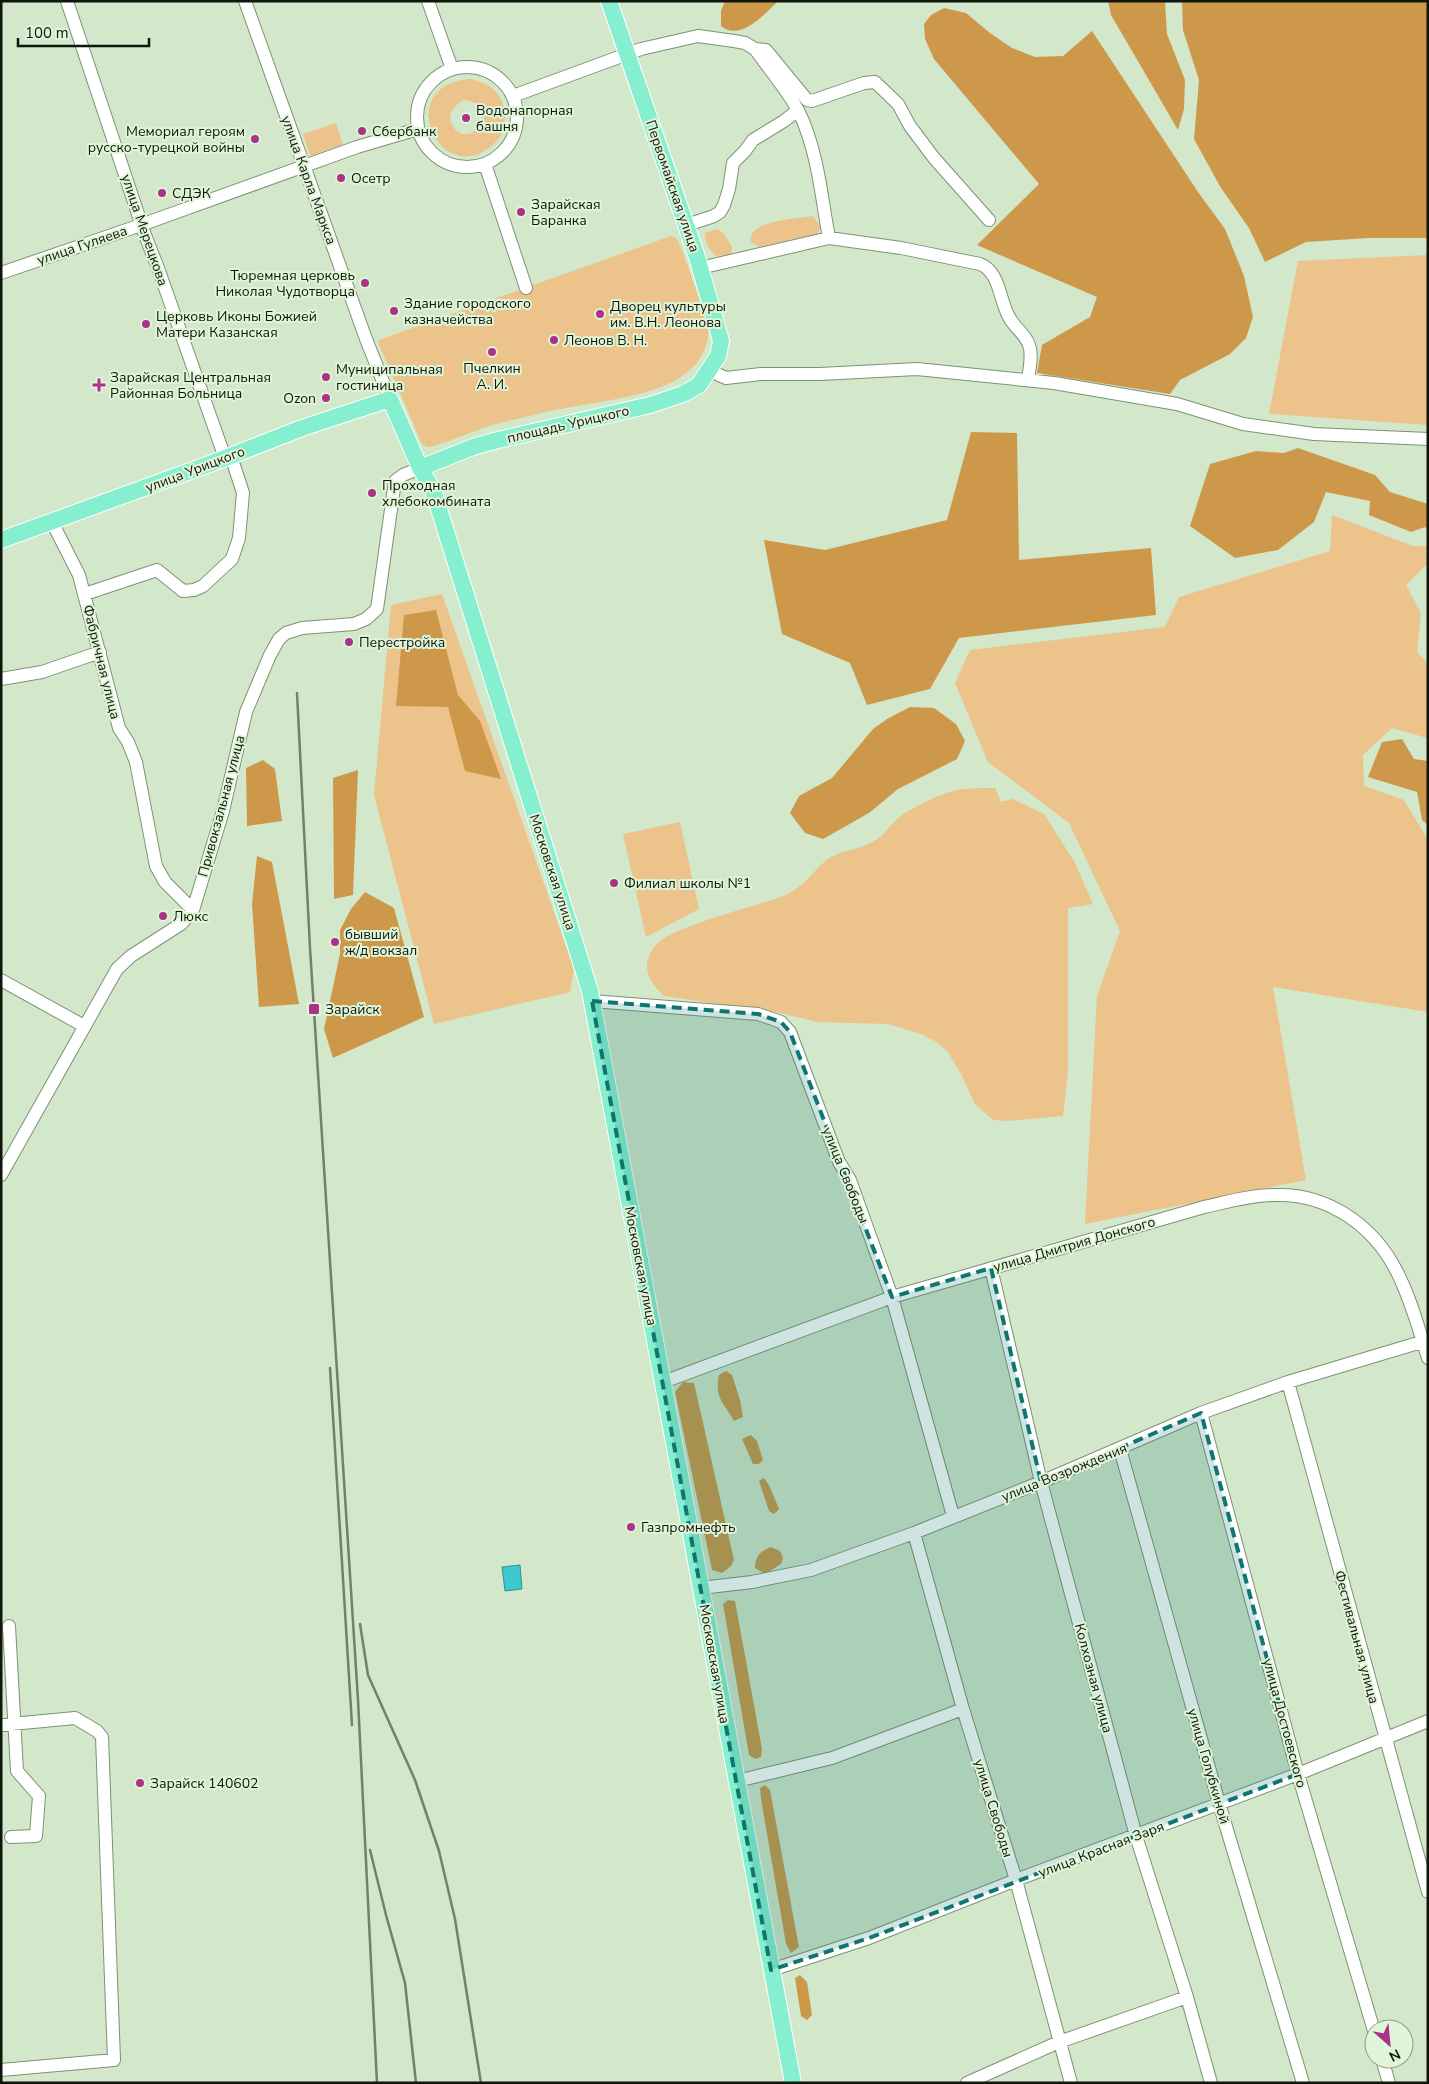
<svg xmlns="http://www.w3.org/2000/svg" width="1429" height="2084" font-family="'Nunito Sans',sans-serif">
<rect width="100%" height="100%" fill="#d3e7ca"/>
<!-- green -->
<path fill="#ecc38b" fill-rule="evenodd" d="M 471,79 C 480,82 489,84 495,91 C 508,104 509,130 495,143 C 441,194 390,84 471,79 ZM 464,100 C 504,104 473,151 454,128 C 445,116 453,106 464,100 Z
M 336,123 L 343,145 L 310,156 L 303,134 Z
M 813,216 L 821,227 L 817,234 L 759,247 L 751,242 C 746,221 799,218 813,216 Z
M 718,229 L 725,235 L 732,247 L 731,254 L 716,256 C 709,249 705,243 705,233 Z
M 671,236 L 677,239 L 681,247 L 709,327 C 709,351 695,370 674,381 C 643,397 604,401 571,407 C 543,412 516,419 489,426 C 479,429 433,448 429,447 C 426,447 424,445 422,444 L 378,342 L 379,340 Z
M 1428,255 L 1428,425 L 1269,414 L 1298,261 Z
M 1332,515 L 1413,546 L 1428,546 L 1428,563 L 1406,585 L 1421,614 L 1417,652 L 1428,664 L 1427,738 L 1392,728 L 1363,755 L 1364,786 L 1404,800 L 1428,840 L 1428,1012 L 1273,987 L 1306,1180 L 1085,1224 L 1097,996 L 1120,931 L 1069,823 L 988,762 L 955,683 L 970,650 L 1165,627 L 1179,597 L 1330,551 Z
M 442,594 L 574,969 L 570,992 L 434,1024 L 374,795 L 391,605 Z
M 995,788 L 1001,802 L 1013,799 L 1044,814 L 1075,863 L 1093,904 L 1068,908 L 1068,1071 L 1063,1116 L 1007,1121 L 993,1120 L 975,1104 L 960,1072 L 948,1052 L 937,1042 L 921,1034 L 888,1024 L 817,1022 L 780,1013 L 664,996 C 648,981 640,966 655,946 C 669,927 754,907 781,897 C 805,888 811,872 828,859 C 842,849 860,850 874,841 C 885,835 892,822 902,815 C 918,805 939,794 957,790 C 969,788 983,788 995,788 Z
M 680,822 L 699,909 L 646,937 L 623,834 Z"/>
<!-- forest -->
<path fill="#ce984a" d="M 725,1 L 778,1 C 765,14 740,42 721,26 L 721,11 Z
M 1108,1 L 1165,1 L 1167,34 L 1185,80 L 1184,109 L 1178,130 L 1111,15 Z
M 1182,1 L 1424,1 L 1428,3 L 1428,238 L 1368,238 L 1306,242 L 1265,262 L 1249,228 L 1221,188 L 1194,139 L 1199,80 L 1183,30 Z
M 944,8 L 966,13 L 990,33 L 1012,48 L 1035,57 L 1063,56 L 1092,31 L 1198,192 L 1225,229 L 1244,276 L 1253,317 L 1246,338 L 1230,354 L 1180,380 L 1170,394 L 1037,373 L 1042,345 L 1090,317 L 1097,297 L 977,245 L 1039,184 L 934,59 L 925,39 L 924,24 L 931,15 Z
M 971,432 L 1017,433 L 1019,560 L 1151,548 L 1156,615 L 959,638 L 930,689 L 867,705 L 850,663 L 782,634 L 764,540 L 825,550 L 947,520 Z
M 1298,448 L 1375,475 L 1390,492 L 1428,504 L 1428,531 L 1425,527 L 1411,532 L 1369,515 L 1370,501 L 1326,492 L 1314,522 L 1278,550 L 1235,558 L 1190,526 L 1210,464 L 1256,451 L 1284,453 Z
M 436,610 L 458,695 L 480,721 L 501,779 L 465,771 L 448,707 L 396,706 L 404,615 Z
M 910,707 L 934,708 L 956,724 L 965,741 L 957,759 L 898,789 L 869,813 L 823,839 L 805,833 L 790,813 L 799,796 L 832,778 L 873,729 L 887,719 Z
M 1402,739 L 1414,759 L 1428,761 L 1428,825 L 1422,820 L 1417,792 L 1368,777 L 1382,742 Z
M 263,760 L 275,769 L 282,821 L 247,826 L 246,768 Z
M 358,770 L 353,895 L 334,899 L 333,778 Z
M 257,856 L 272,862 L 299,1004 L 259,1007 L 252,904 Z
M 365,892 L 394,908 L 424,1017 L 333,1058 L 324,1029 L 340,954 L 340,930 L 351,909 Z
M 726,1371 L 732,1375 L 740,1400 L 743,1417 L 734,1421 C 724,1403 714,1398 719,1375 Z
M 683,1382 L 694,1383 L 734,1560 L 731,1566 L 722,1573 L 712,1570 L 675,1392 Z
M 751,1435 L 757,1441 L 763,1460 L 759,1464 L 753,1464 L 742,1439 Z
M 764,1478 L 769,1485 L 779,1509 L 774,1514 L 769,1511 L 759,1481 Z
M 771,1547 L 780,1551 L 783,1558 L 781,1564 L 765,1574 L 755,1568 C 755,1557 760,1551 771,1547 Z
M 728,1600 L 735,1601 L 762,1749 L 761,1757 L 755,1759 L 749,1755 L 723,1604 Z
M 765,1785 L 770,1790 L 799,1947 L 791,1953 L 786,1944 L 761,1799 L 760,1788 Z
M 800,1975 L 807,1982 L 812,2015 L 807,2020 L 801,2016 L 795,1978 Z"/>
<!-- water -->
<path fill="#3dc8cd" stroke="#2f9393" d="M 520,1565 L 522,1589 L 505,1591 L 502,1567 Z"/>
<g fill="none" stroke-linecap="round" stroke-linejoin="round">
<!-- minor casing -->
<g stroke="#7e9177" stroke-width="14">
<path id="minor" d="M 67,1 L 145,235 L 158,268 L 225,458
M 245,1 L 366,339 L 390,399
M 428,1 L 452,69
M 755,49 C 769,69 788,91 799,112 C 818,152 821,195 829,238
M417 117a50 50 0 1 1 100 0a50 50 0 1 1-100 0Z
M 513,96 L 641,49 L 698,36 L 734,41 L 745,43 L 755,49 L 766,50 L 807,100 L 812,101 L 864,83 L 875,82 L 898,104 L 910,126 L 934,158 L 989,220
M 485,164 L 526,288
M 687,225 L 714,216 L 720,212 L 724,205 L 729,189 L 733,163 L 745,151 L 753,140 L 784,121 L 798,110
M 700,268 L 829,238 L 901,248 L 980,264 C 1000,272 999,299 1009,317 C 1014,327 1026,335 1029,345 C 1033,355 1029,370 1028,380
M 1,273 L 141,225 L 357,147 L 418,129
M 710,371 L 726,378 L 761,374 L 820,374 L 917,369 L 1054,383 L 1177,404 L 1243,424 L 1314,434 L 1428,439
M 52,522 L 79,575 L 119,728 L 128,742 L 136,762 L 156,866 L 165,882 L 193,910
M 85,594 L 157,570 L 183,591 L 194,590 L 203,586 L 232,559 L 239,538 L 243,493 L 231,456
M 1,679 L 42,672 L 100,652
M 1,980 L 84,1026
M 592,1001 L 758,1014 L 781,1022 L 790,1032 L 839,1162 L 850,1180 L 892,1297 L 953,1516
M 1,1175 L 117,969 L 131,956 L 181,924 L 193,910 L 223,811 L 246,712 L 270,655 L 279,639 L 286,633 L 302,628 L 354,624 L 366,619 L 377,609 L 395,481 L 403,475 L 420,468
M 991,1268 L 1041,1482 L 1136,1836 L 1187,1997 L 1211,2083
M 663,1382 L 892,1297 L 1204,1207 C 1227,1202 1251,1195 1275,1195 C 1328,1193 1374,1226 1397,1272 C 1411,1299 1419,1330 1428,1358
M 1288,1382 L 1428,1892
M 1201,1413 L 1298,1774 L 1374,2031
M 1120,1449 L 1219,1803 L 1303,2083
M 914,1533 L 963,1709 L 1016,1880 L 1071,2083
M 701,1588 L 752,1582 L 811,1570 L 914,1533 L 1041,1482 L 1201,1413 L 1288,1382 L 1428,1340
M 9,1626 L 17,1771 L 39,1796 L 36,1836 L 11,1837
M 1,1725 L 75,1718 L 97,1731 L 102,1737 L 114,2060 L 1,2070
M 737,1781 L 832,1758 L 963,1709
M 771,1970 L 869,1938 L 1016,1880 L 1298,1774 L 1428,1721
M 1382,2059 L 1389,2083
M 967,2083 L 1059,2042 L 1187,1997"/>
</g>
<!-- major casing -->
<g stroke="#fff" stroke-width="18">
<path id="major" d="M 420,468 L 473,447 L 494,441 L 650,405 L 683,394 L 699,385 L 718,356 L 721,341 L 697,257 L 609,1
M 1,540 L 215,462 L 302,428 L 390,399 L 420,468 L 433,490 L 590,991 L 793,2083"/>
</g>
<!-- minor -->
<use href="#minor" stroke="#fff" stroke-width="12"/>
<!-- major -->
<use href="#major" stroke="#86efd0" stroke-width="16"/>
<!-- rail -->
<path stroke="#73806c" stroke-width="2.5" d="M 297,693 L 310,948 L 358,1700 L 377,2083
M 330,1368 L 352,1725
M 360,1624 L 368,1675 L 415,1780 L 439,1851 L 455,1919 L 481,2083
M 370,1850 L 386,1915 L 405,1983 L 416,2083"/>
</g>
<!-- marked area -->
<path fill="#0f766e" fill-opacity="0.2" stroke="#0f766e" stroke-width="4" stroke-dasharray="10 6" stroke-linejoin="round" d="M 592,1001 L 758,1014 L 781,1022 L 790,1032 L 892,1297 L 991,1268 L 1041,1482 L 1201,1413 L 1298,1774 L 869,1938 L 771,1970 Z"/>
<!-- markers -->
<g fill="#aa3389" stroke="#e0f4d7" stroke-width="2">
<circle cx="466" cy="118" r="5"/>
<circle cx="362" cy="131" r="5"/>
<circle cx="255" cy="139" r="5"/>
<circle cx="341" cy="178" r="5"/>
<circle cx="162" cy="193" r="5"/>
<circle cx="521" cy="212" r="5"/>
<circle cx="365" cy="283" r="5"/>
<circle cx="394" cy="311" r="5"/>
<circle cx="600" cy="314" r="5"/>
<circle cx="146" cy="324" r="5"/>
<circle cx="554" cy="340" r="5"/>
<circle cx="492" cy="352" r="5"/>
<circle cx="326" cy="377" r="5"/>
<path d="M96.5 377.5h5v5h5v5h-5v5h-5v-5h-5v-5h5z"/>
<circle cx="326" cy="398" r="5"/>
<circle cx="372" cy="493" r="5"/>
<circle cx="349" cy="642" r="5"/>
<circle cx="614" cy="883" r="5"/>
<circle cx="163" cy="916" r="5"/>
<circle cx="335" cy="942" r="5"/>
<rect x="308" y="1003" width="12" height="12" rx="2.5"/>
<circle cx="631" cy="1527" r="5"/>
<circle cx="140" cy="1783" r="5"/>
</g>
<g text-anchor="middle" stroke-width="4" stroke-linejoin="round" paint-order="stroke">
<!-- poi labels -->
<g font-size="14" fill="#0f160c" stroke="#e0f4d7" text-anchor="start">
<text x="476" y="115">Водонапорная<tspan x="476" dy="16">башня</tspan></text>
<text x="245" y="136" text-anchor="end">Мемориал героям<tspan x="245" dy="16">русско-турецкой войны</tspan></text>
<text x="372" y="136">Сбербанк</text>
<text x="351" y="183">Осетр</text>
<text x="172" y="198">СДЭК</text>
<text x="531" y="209">Зарайская<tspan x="531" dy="16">Баранка</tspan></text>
<text x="355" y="280" text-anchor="end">Тюремная церковь<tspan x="355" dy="16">Николая Чудотворца</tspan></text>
<text x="404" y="308">Здание городского<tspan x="404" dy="16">казначейства</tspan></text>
<text x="610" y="311">Дворец культуры<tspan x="610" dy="16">им. В.Н. Леонова</tspan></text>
<text x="156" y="321">Церковь Иконы Божией<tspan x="156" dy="16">Матери Казанская</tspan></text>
<text x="564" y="345">Леонов В. Н.</text>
<text x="492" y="373" text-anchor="middle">Пчелкин<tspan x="492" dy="16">А. И.</tspan></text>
<text x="336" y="374">Муниципальная<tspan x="336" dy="16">гостиница</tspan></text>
<text x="110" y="382">Зарайская Центральная<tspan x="110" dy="16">Районная Больница</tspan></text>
<text x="316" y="403" text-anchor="end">Ozon</text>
<text x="382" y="490">Проходная<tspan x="382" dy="16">хлебокомбината</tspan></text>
<text x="359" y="647">Перестройка</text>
<text x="624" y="888">Филиал школы №1</text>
<text x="173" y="921">Люкс</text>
<text x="345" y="939">бывший<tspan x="345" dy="16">ж/д вокзал</tspan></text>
<text x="325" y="1014">Зарайск</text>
<text x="641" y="1532">Газпромнефть</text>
<text x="150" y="1788">Зарайск 140602</text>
</g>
<!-- street labels -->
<g font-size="14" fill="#0f160c" stroke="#e0f4d7">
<text transform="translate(309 180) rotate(70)" y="5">улица Карла Маркса</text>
<text transform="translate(673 186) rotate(71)" y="5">Первомайская улица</text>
<text transform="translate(145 230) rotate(71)" y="5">улица Мерецкова</text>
<text transform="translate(82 245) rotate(-19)" y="5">улица Гуляева</text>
<text transform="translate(568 424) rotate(-13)" y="5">площадь Урицкого</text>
<text transform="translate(195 469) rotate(-21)" y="5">улица Урицкого</text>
<text transform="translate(102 662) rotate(76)" y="5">Фабричная улица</text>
<text transform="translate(221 806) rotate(-75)" y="5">Привокзальная улица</text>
<text transform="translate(553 872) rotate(72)" y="5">Московская улица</text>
<text transform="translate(846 1175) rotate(68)" y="5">улица Свободы</text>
<text transform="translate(1074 1244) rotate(-16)" y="5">улица Дмитрия Донского</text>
<text transform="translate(641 1266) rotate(79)" y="5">Московская улица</text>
<text transform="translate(1064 1472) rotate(-22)" y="5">улица Возрождения</text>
<text transform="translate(1357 1637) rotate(75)" y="5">Фестивальная улица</text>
<text transform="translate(715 1664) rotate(80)" y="5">Московская улица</text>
<text transform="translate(1094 1678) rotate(75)" y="5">Колхозная улица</text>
<text transform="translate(1285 1723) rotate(75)" y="5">улица Достоевского</text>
<text transform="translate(1209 1766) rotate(74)" y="5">улица Голубкиной</text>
<text transform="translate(994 1808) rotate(73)" y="5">улица Свободы</text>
<text transform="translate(1101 1849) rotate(-21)" y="5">улица Красная Заря</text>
</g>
</g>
<!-- border -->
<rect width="1429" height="2084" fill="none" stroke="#0f160c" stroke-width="5"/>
<!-- north arrow -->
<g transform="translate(1389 2044) rotate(153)"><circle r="24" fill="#e0f4d7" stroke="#8c9b86"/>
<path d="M0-4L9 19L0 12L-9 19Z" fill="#aa3389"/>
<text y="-8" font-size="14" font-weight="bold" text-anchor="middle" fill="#0f160c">N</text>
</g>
<!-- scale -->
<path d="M18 38v8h131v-8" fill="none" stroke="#0f160c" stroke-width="2.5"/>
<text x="25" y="38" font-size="15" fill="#0f160c" stroke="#e0f4d7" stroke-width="4" paint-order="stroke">100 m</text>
</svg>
